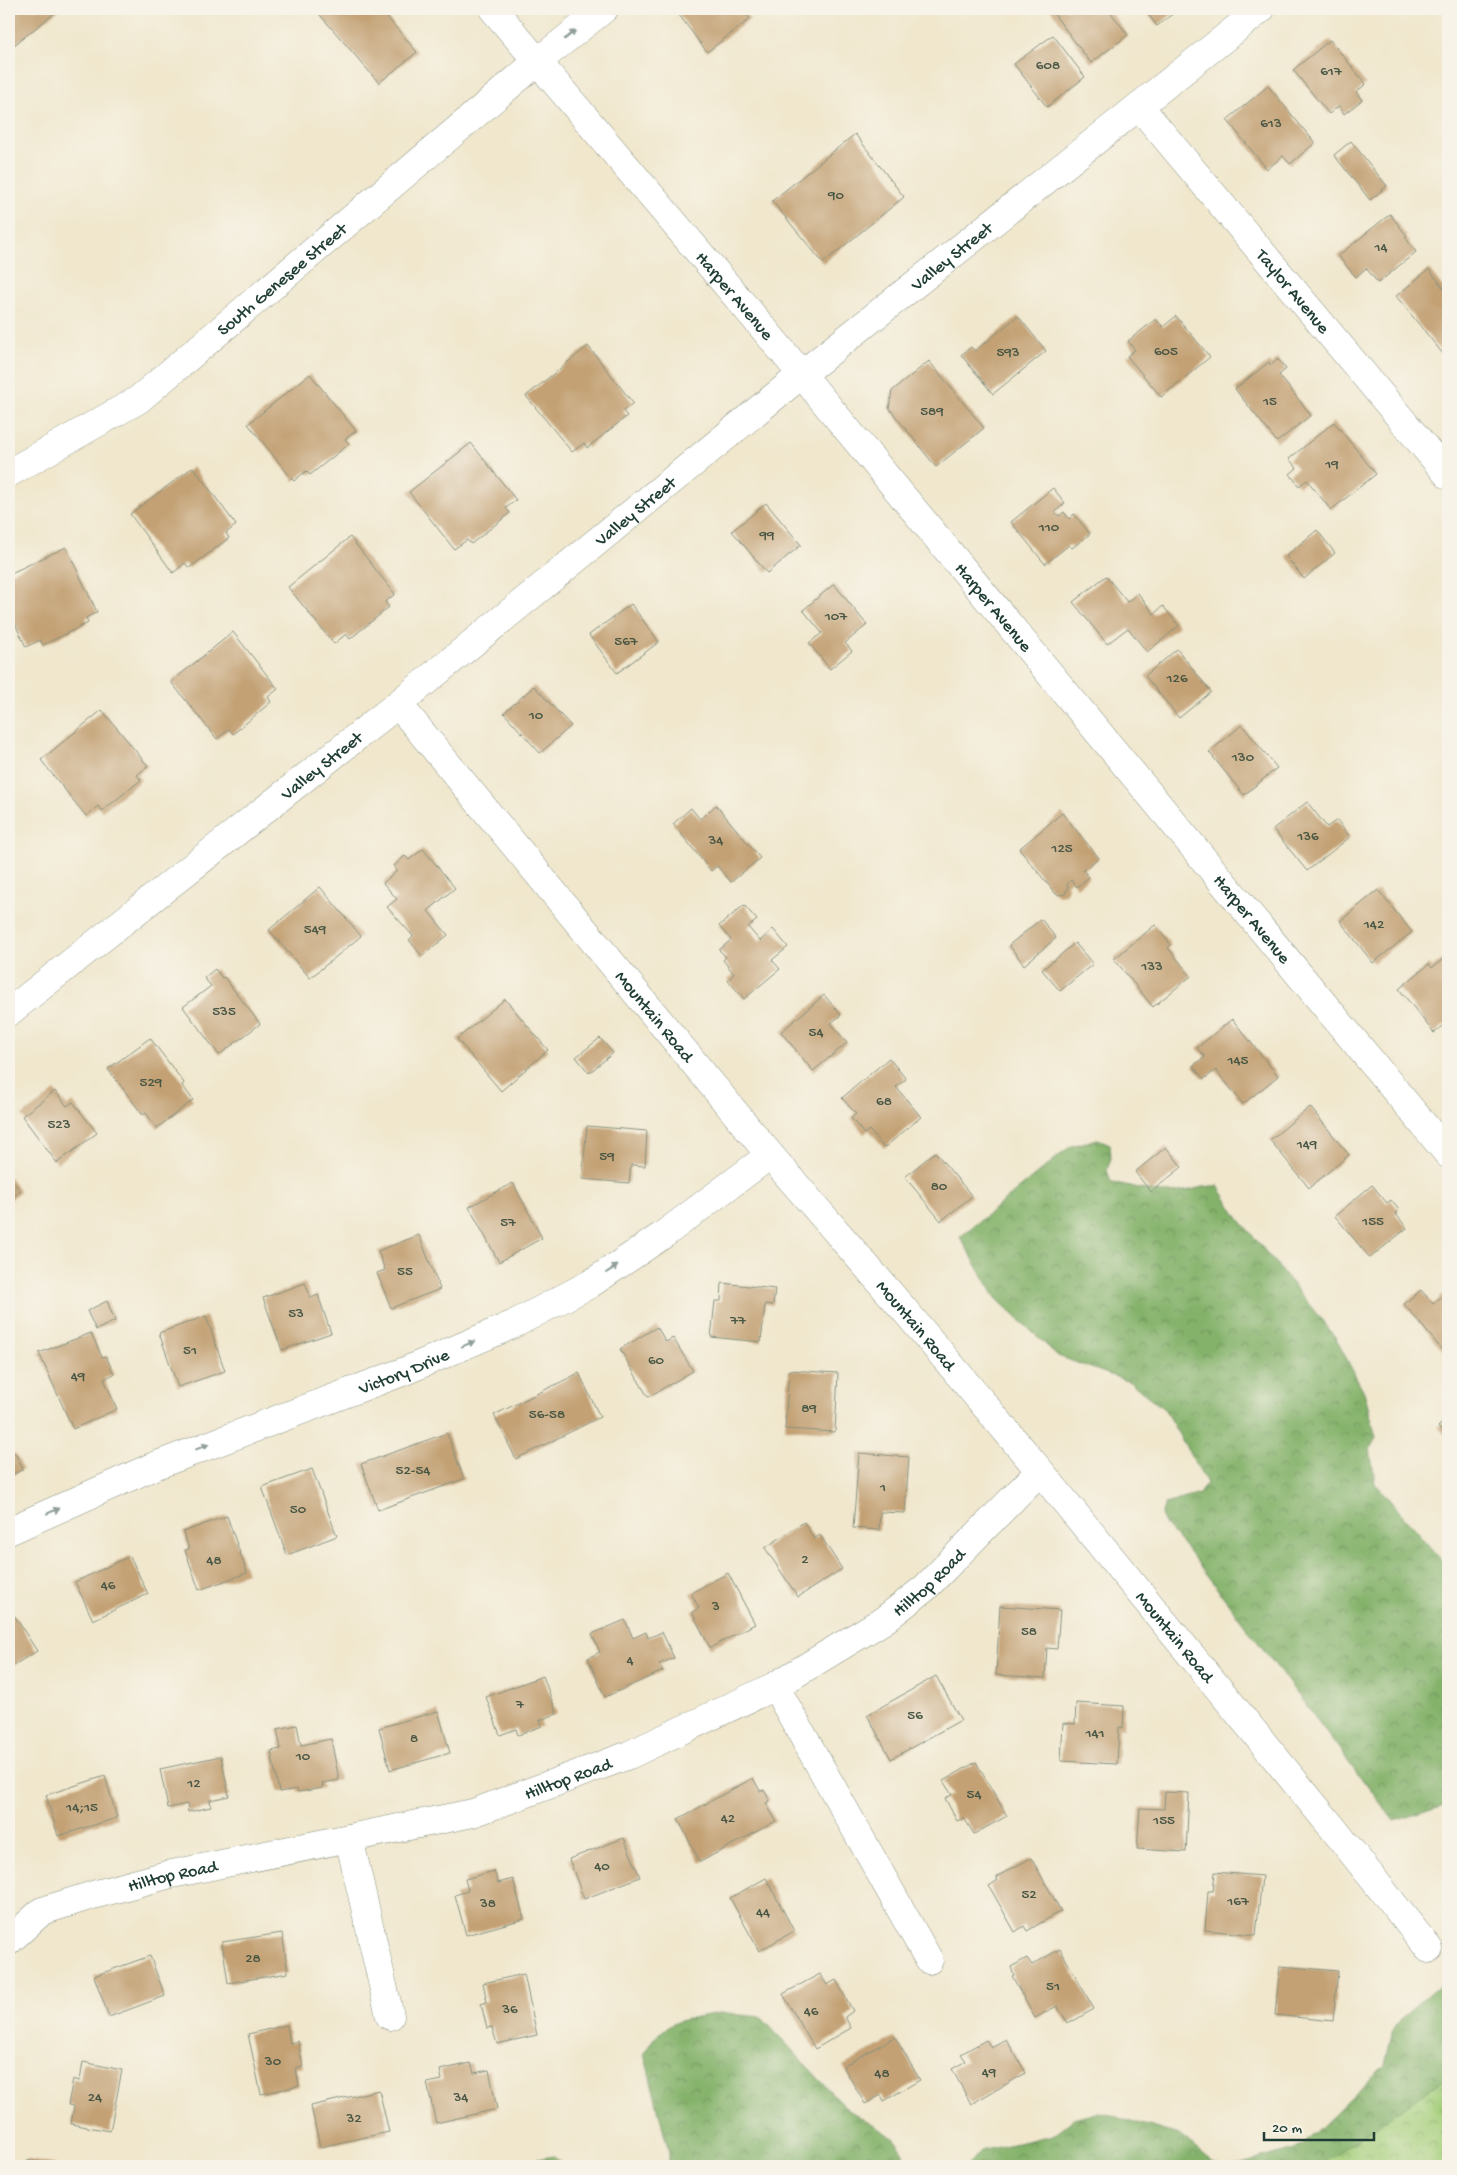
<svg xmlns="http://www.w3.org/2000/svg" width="1457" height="2175" font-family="'Gochi Hand',sans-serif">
<defs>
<pattern id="forest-crowns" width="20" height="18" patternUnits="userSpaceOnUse" patternTransform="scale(1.25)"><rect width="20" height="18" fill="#84b26b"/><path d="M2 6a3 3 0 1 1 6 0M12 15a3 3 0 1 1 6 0" fill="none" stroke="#6b9259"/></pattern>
<pattern id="park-crowns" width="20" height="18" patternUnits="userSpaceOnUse" patternTransform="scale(1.25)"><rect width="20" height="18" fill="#a5cf7b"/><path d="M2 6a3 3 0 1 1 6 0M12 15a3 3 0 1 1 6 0" fill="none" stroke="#86a966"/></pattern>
</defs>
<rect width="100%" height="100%" fill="#f7f3e8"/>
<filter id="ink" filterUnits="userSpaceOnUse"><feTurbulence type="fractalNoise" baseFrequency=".02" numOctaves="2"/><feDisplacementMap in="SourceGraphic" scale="10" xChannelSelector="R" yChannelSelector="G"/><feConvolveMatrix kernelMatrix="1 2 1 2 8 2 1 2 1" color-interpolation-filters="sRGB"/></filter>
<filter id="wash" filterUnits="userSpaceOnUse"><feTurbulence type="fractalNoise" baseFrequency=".0096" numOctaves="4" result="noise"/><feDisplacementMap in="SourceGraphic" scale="20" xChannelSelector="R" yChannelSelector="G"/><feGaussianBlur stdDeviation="1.12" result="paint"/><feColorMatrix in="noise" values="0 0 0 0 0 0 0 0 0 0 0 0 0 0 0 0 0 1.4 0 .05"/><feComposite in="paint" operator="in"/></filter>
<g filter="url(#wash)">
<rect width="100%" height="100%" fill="#f0e7cd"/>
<!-- forest -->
<path fill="url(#forest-crowns)" stroke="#527850" d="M 1098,1139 L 1110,1144 L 1111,1158 L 1107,1170 L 1111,1183 C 1131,1184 1148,1193 1168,1193 C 1186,1193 1201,1185 1218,1186 L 1239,1219 L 1334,1335 L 1364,1392 L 1376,1437 L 1370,1449 L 1375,1483 L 1448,1568 L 1448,1804 L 1394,1821 L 1187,1549 L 1167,1527 L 1161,1515 L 1165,1504 L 1199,1494 L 1207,1483 L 1164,1409 L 1130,1382 L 1058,1356 L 996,1298 L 960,1237 L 1071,1146 Z
M 1448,1978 L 1448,2166 L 966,2166 L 981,2151 L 1053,2135 L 1074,2119 L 1099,2112 L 1180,2135 L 1212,2161 L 1224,2166 L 1242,2164 L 1301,2147 L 1385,2065 L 1393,2030 L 1399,2020 Z
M 720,2013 L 761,2017 L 847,2109 L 895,2139 L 902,2151 L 907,2166 L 669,2166 L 669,2152 L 644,2053 C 667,2018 682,2020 720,2013 Z
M 554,2156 L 565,2166 L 500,2166 Z"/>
<!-- park -->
<path fill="url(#park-crowns)" stroke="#628658" d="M 1448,2077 L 1448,2166 L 1319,2166 Z"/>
<g id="blocks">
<!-- building -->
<path fill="#c3a174" d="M 9,9 L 60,9 L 9,49 Z
M 315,9 L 380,9 L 417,52 L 379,83 Z
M 687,9 L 741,9 L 750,19 L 707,52 L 679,15 Z
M 1050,9 L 1108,9 L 1128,35 L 1091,63 Z
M 1144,9 L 1179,9 L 1157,26 Z
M 1053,35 L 1085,77 L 1047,107 L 1014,64 Z
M 1330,40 L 1366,84 L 1356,92 L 1362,100 L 1344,114 L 1339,106 L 1329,114 L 1293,70 Z
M 1268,86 L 1315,143 L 1290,164 L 1283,156 L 1267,169 L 1227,120 Z
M 855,134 L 904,197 L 823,263 L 772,201 Z
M 1351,141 L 1387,186 L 1370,200 L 1334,155 Z
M 1390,214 L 1407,236 L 1405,237 L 1416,252 L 1378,283 L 1366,268 L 1356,277 L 1338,256 Z
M 1429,269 L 1448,294 L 1448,360 L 1396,296 Z
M 1018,316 L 1046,351 L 993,394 L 961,355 L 971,347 L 975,351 Z
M 1176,316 L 1210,357 L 1161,397 L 1127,356 L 1135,350 L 1128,341 L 1156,319 L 1163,327 Z
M 588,346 L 633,403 L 623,411 L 627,416 L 587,448 L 584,443 L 572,452 L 526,396 Z
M 1278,359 L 1286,369 L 1279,375 L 1311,415 L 1277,442 L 1235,389 L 1269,362 L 1271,365 Z
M 929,361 L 984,428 L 936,467 L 889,408 L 892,391 Z
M 310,374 L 356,431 L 345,439 L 349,444 L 310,475 L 306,471 L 294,481 L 248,424 Z
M 1334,422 L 1376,474 L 1331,510 L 1307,480 L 1299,486 L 1290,474 L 1297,468 L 1289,459 Z
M 471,443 L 516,500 L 506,508 L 510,513 L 471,544 L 467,540 L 454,549 L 409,492 Z
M 193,467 L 236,525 L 226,533 L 229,538 L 189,568 L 185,563 L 173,573 L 130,514 Z
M 1053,488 L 1065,503 L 1055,512 L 1059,516 L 1064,512 L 1069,519 L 1074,514 L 1090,534 L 1072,548 L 1069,545 L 1045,564 L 1011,522 Z
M 766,503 L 801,545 L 767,573 L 732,531 Z
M 1317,530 L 1335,553 L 1304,579 L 1286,556 Z
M 350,537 L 395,594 L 385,602 L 389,607 L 350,639 L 346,634 L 334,644 L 288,587 Z
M 66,547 L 97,612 L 86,618 L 88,623 L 43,645 L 40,640 L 26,647 L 9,611 L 9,574 Z
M 1106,576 L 1127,602 L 1138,593 L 1154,614 L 1163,606 L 1179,626 L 1147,652 L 1128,628 L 1107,644 L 1073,602 Z
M 834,584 L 867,625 L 845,643 L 852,651 L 830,669 L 809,643 L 822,633 L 803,610 Z
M 631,604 L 659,642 L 617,673 L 589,635 Z
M 233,632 L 278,689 L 268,697 L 271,702 L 233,734 L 229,729 L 217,739 L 171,682 Z
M 1177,649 L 1211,692 L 1179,718 L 1145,676 Z
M 534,686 L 571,726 L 540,753 L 504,713 Z
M 102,710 L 148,766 L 137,775 L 141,780 L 102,811 L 98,806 L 86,816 L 41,760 Z
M 1242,725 L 1277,768 L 1244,795 L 1209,752 Z
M 1307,802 L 1327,827 L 1337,820 L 1350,837 L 1307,871 L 1273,829 Z
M 716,805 L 760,858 L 731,882 L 717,866 L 711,871 L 673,824 L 691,808 L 700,819 Z
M 1062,813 L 1099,858 L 1083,870 L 1089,877 L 1077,887 L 1071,880 L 1067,884 L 1068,888 L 1065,894 L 1059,895 L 1055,893 L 1019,849 Z
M 423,849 L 455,888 L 428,911 L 448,935 L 422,956 L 409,940 L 413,936 L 387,907 L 397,899 L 383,883 L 397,871 L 394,866 L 405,856 L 409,860 Z
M 320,887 L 361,936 L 310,978 L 269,930 Z
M 1378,890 L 1412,932 L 1373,963 L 1340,921 Z
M 744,905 L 757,920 L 748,927 L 760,941 L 773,929 L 788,947 L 772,960 L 780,969 L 744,999 L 728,980 L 734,974 L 723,960 L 726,957 L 719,950 L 731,940 L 719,926 Z
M 1041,919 L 1056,938 L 1024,965 L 1009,945 Z
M 1155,925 L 1171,945 L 1168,948 L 1191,976 L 1153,1007 L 1114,959 Z
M 1075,943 L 1093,964 L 1060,991 L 1042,970 Z
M 1448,955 L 1448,1024 L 1447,1023 L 1434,1033 L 1399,989 L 1429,964 L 1432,968 Z
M 215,969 L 222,978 L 224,977 L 260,1024 L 219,1055 L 183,1007 L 211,986 L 204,978 Z
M 824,995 L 841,1015 L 831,1023 L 847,1043 L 813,1071 L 781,1032 Z
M 505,999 L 548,1050 L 501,1091 L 457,1039 Z
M 1232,1019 L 1278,1076 L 1243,1104 L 1216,1070 L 1204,1079 L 1193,1066 L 1205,1057 L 1197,1048 Z
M 150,1038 L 184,1083 L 182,1085 L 193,1100 L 157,1128 L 146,1113 L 143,1115 L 108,1069 Z
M 600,1038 L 613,1053 L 589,1073 L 576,1057 Z
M 889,1058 L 906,1079 L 896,1087 L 921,1117 L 884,1148 L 869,1130 L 864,1134 L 851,1118 L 856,1114 L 842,1098 Z
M 55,1091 L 67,1106 L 73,1102 L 97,1133 L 57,1163 L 22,1116 Z
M 1310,1107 L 1349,1155 L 1309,1188 L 1270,1140 Z
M 587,1126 L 647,1131 L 645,1166 L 631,1165 L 629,1183 L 582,1179 Z
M 1166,1147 L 1182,1167 L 1151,1192 L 1135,1172 Z
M 935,1152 L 972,1196 L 941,1221 L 905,1177 Z
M 9,1176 L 20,1191 L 9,1201 Z
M 513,1183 L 542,1238 L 499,1262 L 469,1207 Z
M 1372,1185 L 1387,1203 L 1391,1200 L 1399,1210 L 1395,1213 L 1407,1228 L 1370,1258 L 1335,1216 Z
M 419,1235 L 440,1289 L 391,1308 L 377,1273 L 385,1270 L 378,1251 Z
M 305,1283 L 311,1298 L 318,1295 L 331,1333 L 282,1350 L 263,1298 Z
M 722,1283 L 775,1289 L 773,1305 L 765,1304 L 761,1342 L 711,1337 L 715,1301 L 721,1301 Z
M 1421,1290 L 1433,1304 L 1448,1291 L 1448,1357 L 1404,1304 Z
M 107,1301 L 115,1321 L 96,1330 L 87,1311 Z
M 206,1316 L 225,1371 L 178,1387 L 159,1333 Z
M 657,1327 L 666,1342 L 673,1338 L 693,1371 L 648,1397 L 620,1349 Z
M 91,1333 L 102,1357 L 106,1356 L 114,1374 L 104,1379 L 117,1409 L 73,1429 L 39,1353 Z
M 789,1370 L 838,1373 L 835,1432 L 785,1429 Z
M 579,1373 L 600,1417 L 516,1459 L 494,1415 Z
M 1448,1417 L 1448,1438 L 1438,1427 Z
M 447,1433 L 464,1479 L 378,1510 L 361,1464 Z
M 15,1453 L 23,1469 L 9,1477 L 9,1456 Z
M 859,1453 L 909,1457 L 905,1513 L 880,1512 L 879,1530 L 853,1528 Z
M 312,1469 L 337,1536 L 287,1555 L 262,1487 Z
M 227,1516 L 247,1573 L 199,1590 L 185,1550 L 189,1549 L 183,1532 Z
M 804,1522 L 814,1539 L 820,1535 L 842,1569 L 798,1597 L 765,1548 Z
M 130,1556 L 148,1594 L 93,1620 L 75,1582 Z
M 728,1573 L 755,1624 L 710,1648 L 692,1612 L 699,1608 L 691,1593 Z
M 1000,1606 L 1060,1610 L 1057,1649 L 1047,1648 L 1045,1678 L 996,1675 Z
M 14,1615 L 37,1651 L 9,1668 L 9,1618 Z
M 625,1620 L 633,1638 L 646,1632 L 648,1638 L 662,1632 L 674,1658 L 659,1664 L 663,1671 L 605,1697 L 588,1658 L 600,1652 L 592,1634 Z
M 543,1676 L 557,1714 L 540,1720 L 542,1726 L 518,1735 L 516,1729 L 500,1735 L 486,1697 Z
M 936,1676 L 961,1720 L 891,1759 L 867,1715 Z
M 1076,1703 L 1124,1706 L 1123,1728 L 1119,1727 L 1117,1764 L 1061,1761 L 1063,1723 L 1075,1724 Z
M 438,1711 L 450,1753 L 390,1770 L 379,1728 Z
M 297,1725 L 301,1745 L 331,1739 L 339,1780 L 322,1783 L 323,1788 L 298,1792 L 297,1789 L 279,1792 L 271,1751 L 281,1749 L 277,1729 Z
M 221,1756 L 229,1796 L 210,1800 L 211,1807 L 188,1812 L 187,1804 L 168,1808 L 160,1769 Z
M 976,1762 L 1007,1816 L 974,1834 L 964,1818 L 957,1821 L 945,1798 L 952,1795 L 943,1781 Z
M 105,1776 L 117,1818 L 58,1836 L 46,1795 Z
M 753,1778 L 760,1791 L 764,1790 L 770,1801 L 766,1803 L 776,1821 L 700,1862 L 678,1819 Z
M 1165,1792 L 1189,1793 L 1186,1852 L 1137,1849 L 1140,1808 L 1164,1809 Z
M 624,1838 L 640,1877 L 584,1899 L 569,1859 Z
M 1031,1858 L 1061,1911 L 1027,1931 L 1024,1926 L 1015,1932 L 989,1886 L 998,1880 L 996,1877 Z
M 494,1871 L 498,1883 L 513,1879 L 524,1919 L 466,1935 L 455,1895 L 468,1891 L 465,1879 Z
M 1215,1872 L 1262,1876 L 1256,1935 L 1205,1930 L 1208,1891 L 1213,1891 Z
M 766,1878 L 794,1931 L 759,1951 L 730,1898 Z
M 282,1933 L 288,1973 L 228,1983 L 222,1942 Z
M 1060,1949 L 1094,2009 L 1068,2024 L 1057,2006 L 1035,2018 L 1012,1976 L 1014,1975 L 1011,1967 L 1027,1958 L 1032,1965 Z
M 150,1956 L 165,1996 L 109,2017 L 94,1976 Z
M 1280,1966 L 1338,1971 L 1333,2021 L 1275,2015 Z
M 524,1974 L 537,2035 L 497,2044 L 492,2027 L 487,2028 L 481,2004 L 487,2002 L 483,1983 Z
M 820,1974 L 827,1985 L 836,1980 L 853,2011 L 845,2017 L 851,2028 L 815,2049 L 783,1994 Z
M 287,2025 L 290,2043 L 298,2041 L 303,2067 L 296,2068 L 299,2086 L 261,2094 L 248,2034 Z
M 895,2037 L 920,2080 L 884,2101 L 881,2095 L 865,2104 L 843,2066 Z
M 1006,2039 L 1026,2073 L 971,2104 L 952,2069 L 966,2061 L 961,2054 L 986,2040 L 991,2047 Z
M 83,2062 L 122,2070 L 110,2131 L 71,2124 L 74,2106 L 68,2105 L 73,2079 L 80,2081 Z
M 471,2063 L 474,2073 L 489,2070 L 497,2109 L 436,2123 L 427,2083 L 442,2080 L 440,2070 Z
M 379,2090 L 389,2132 L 320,2147 L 311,2106 Z
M 27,2160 L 58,2165 L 58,2166 L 26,2166 Z"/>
</g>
</g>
<g filter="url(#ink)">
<use href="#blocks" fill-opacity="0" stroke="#889280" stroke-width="1"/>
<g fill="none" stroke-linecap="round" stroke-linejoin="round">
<!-- minor casing -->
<g stroke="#889280" stroke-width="29">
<g id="minor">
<path id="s1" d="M 493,9 L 769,335 L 1448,1154"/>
<path id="s2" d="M 1139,106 L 1448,475"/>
<path id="s3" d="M 9,473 L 138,400 L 537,62 L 604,9"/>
<path id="s4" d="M 398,704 L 770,1155 L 907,1313 L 1040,1471 L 1332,1827 L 1429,1949"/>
<path id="s5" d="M 9,1531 L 152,1467 L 405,1371 L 514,1324 L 590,1284 L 663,1235 L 770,1155"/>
<path d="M 775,1686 L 929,1960"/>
<path d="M 349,1838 L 390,2016"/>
<path id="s6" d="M 9,1941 L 42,1911 L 93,1895 L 167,1875 L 473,1813 L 629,1755 L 775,1686 L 884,1620 L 925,1588 L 1040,1471"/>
</g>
</g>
<!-- tertiary casing -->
<g stroke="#889280" stroke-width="29">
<g id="tertiary">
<path id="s7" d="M 9,1012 L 398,704 L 801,375 L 1261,9"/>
</g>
</g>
<!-- minor -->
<use href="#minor" stroke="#fff" stroke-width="28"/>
<!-- tertiary -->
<use href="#tertiary" stroke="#fff" stroke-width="28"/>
</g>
<!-- one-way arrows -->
<defs><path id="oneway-solid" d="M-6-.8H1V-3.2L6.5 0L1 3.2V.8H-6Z" transform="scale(1.25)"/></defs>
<g fill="#8f9e9a">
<use href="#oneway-solid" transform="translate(570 35) rotate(-38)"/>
<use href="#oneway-solid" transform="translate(612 1269) rotate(-33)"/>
<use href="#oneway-solid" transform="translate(468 1344) rotate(-23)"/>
<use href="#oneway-solid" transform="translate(202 1447) rotate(-22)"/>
<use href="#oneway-solid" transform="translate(53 1511) rotate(-24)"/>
</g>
</g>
<g text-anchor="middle" stroke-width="5" stroke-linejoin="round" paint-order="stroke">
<!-- number labels -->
<g font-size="15" fill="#485644">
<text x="1048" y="69">608</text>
<text x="1331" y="75">617</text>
<text x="1271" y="127">613</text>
<text x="836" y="199">90</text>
<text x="1381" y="251">14</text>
<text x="1166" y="355">605</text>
<text x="1008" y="356">593</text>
<text x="1270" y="405">15</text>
<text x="932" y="415">589</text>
<text x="1332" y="468">19</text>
<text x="1049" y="531">110</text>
<text x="767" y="539">99</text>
<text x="836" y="620">107</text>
<text x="626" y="645">567</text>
<text x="1177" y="682">126</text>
<text x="536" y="719">10</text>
<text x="1243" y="761">130</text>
<text x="1308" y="840">136</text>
<text x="716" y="844">34</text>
<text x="1062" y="852">125</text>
<text x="1374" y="928">142</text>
<text x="315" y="933">549</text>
<text x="1152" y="970">133</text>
<text x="224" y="1015">535</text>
<text x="816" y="1036">54</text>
<text x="1238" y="1064">145</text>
<text x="151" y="1086">529</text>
<text x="884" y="1105">68</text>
<text x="59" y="1128">523</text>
<text x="1307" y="1148">149</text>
<text x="607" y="1160">59</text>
<text x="939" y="1190">80</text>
<text x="1373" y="1225">155</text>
<text x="508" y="1226">57</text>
<text x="405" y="1275">55</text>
<text x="296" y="1317">53</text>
<text x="738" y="1324">77</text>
<text x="190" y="1354">51</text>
<text x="656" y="1364">60</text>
<text x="78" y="1380">49</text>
<text x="809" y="1412">89</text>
<text x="547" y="1418">56-58</text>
<text x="413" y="1474">52-54</text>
<text x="883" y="1491">1</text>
<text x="298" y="1513">50</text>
<text x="805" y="1563">2</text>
<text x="214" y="1564">48</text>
<text x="108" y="1589">46</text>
<text x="716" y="1610">3</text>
<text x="1029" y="1635">58</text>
<text x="630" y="1664">4</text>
<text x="520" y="1708">7</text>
<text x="915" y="1719">56</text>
<text x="1095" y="1737">141</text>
<text x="414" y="1742">8</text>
<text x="303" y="1760">10</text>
<text x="194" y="1787">12</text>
<text x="974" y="1798">54</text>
<text x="82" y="1811">14;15</text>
<text x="728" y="1822">42</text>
<text x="1164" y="1824">155</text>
<text x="602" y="1870">40</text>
<text x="1029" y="1898">52</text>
<text x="1238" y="1905">167</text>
<text x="488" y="1907">38</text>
<text x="763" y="1916">44</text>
<text x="253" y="1962">28</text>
<text x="1053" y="1990">51</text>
<text x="510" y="2013">36</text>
<text x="811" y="2015">46</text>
<text x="273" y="2065">30</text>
<text x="989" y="2076">49</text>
<text x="882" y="2077">48</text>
<text x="95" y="2101">24</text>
<text x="461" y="2101">34</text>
<text x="354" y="2122">32</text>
</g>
<!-- street labels -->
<g font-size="18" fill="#1f3d34" stroke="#f7f3e8">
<text dy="6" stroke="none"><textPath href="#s7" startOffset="1208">Valley Street</textPath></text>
<text dy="6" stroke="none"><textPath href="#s3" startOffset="336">South Genesee Street</textPath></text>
<text dy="6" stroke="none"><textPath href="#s2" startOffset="241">Taylor Avenue</textPath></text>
<text dy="6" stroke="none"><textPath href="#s1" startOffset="375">Harper Avenue</textPath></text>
<text dy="6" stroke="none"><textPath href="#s7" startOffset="802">Valley Street</textPath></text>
<text dy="6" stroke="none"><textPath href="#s1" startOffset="780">Harper Avenue</textPath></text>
<text dy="6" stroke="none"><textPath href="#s7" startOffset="398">Valley Street</textPath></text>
<text dy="6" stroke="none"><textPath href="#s1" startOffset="1185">Harper Avenue</textPath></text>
<text dy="6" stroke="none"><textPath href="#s4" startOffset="404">Mountain Road</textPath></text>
<text dy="6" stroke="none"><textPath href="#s4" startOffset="809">Mountain Road</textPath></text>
<text dy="6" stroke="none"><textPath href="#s5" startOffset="426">Victory Drive</textPath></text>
<text dy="6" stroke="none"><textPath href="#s6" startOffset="1001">Hilltop Road</textPath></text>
<text dy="6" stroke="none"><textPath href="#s4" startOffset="1214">Mountain Road</textPath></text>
<text dy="6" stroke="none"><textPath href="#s6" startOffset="588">Hilltop Road</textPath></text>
<text dy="6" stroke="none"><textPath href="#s6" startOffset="180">Hilltop Road</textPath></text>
</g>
</g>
<!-- margin -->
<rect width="1457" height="2175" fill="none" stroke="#f7f3e8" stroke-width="30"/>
<!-- scale -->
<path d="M1264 2132v8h110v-8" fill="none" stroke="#1f3d34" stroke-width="2.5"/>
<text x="1272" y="2132" font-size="15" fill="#1f3d34" stroke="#f7f3e8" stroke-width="4" paint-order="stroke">20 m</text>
</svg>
